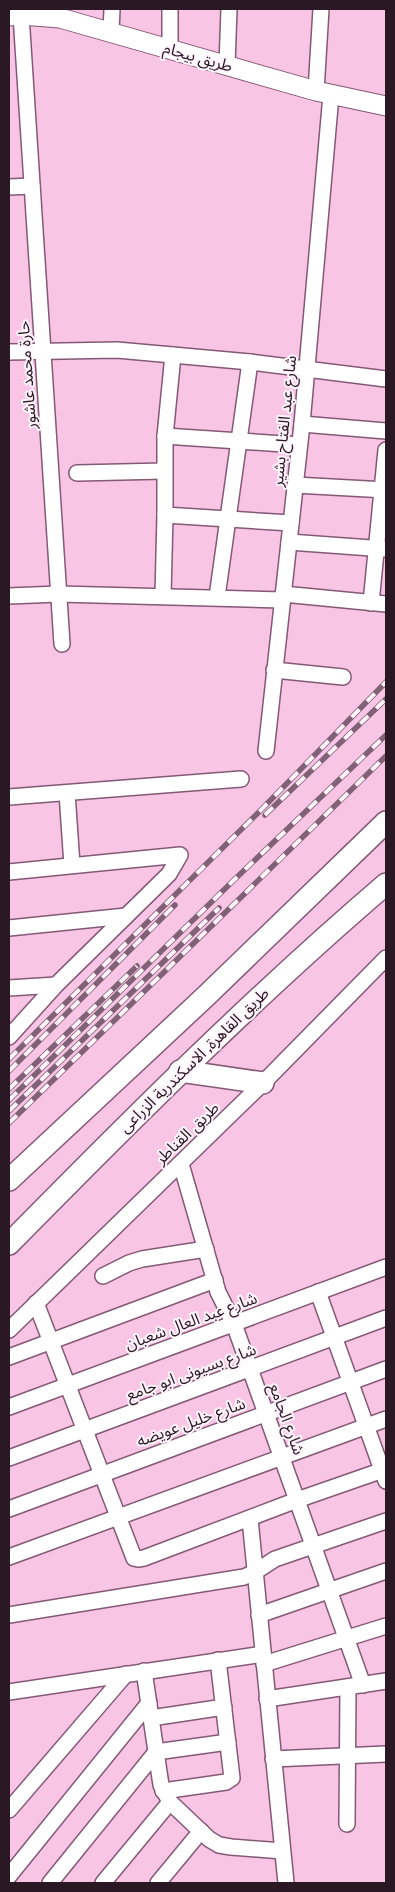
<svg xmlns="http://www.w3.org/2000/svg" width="395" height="1892" viewBox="0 0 395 1892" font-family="'Public Sans','Noto Sans Arabic',sans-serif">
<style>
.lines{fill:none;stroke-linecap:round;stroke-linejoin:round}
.minor-casing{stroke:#845975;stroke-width:18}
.major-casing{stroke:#845975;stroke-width:21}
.highway-casing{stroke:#845975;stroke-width:24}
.minor{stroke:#fff;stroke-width:15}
.major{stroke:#fff;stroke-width:19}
.highway{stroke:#fff;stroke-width:21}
.rail-casing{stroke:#816175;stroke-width:5.5}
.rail{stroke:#fff4fb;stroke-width:4;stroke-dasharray:11;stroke-linecap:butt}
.labels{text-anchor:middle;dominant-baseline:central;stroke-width:4;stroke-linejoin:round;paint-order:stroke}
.street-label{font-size:16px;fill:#2a1824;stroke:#fff4fb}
</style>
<rect width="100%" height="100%" fill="#f8c5e5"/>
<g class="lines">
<g class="minor-casing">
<g id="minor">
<path d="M21,15L62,644"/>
<path d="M111,32L112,9"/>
<path d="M170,49V9"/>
<path d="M227,65L229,9"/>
<path d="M316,91L321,9"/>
<path d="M9,187L32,186"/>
<path d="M9,352L117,350L250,362L386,379"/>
<path d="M302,424L386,431"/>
<path d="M165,436L299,445"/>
<path d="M77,473L164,471"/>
<path d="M295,485L386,490"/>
<path d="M165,515L291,523"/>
<path d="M289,542L385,549"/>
<path d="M283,594L386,604"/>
<path d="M9,596L59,594L282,600"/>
<path d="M163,596L165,515V436L173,355"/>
<path d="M217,597L250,362"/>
<path d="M371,603L386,450"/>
<path d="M274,670L343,677"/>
<path d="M266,751L302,424L331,95"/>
<path d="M67,793L72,865"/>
<path d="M9,797L241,779"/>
<path d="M9,872L180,855L169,874L56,985L9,1037"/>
<path d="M9,928L126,916"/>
<path d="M9,988L56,985"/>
<path d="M181,1164L218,1292L234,1324L363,1685"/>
<path d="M103,1276L129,1263L142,1259L206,1249"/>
<path d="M318,1292L386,1481"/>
<path d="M36,1303L134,1558L138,1559L144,1558L297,1500L386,1469"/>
<path d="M9,1330L263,1083L386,958"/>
<path d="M9,1357L215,1280"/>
<path d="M9,1407L386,1267"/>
<path d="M9,1458L386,1318"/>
<path d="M9,1509L386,1369"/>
<path d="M250,1519L286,1883"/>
<path d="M9,1557L386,1419"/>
<path d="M9,1615L244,1577L255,1572L275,1559L386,1521"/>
<path d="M259,1615L386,1571"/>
<path d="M264,1664L386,1626"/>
<path d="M144,1671L161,1785L170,1802L209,1839L219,1845L231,1847L282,1851"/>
<path d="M9,1692L263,1654"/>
<path d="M267,1699L386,1681"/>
<path d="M151,1718L224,1707"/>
<path d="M273,1759L386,1754"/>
<path d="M163,1791L226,1782L232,1778L218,1660"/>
<path d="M9,1810L126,1674"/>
<path d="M347,1824L348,1687"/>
<path d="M9,1876L149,1703"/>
<path d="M50,1883L156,1752L228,1742"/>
<path d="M103,1883L170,1802"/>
<path d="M158,1883L201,1831"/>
</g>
</g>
<g class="major-casing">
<path id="major" d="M9,16L21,15L60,18L316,91L386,106"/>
</g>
<g class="highway-casing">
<g id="highway">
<path d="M180,1071L263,1083"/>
<path d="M9,1180L205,997L386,822"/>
<path d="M9,1244C131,1120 254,997 386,884"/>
</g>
</g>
<use href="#minor" class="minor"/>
<use href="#major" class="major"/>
<use href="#highway" class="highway"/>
<g class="rail-casing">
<g id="rail">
<path d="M265,815L386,699"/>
<path d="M9,1059L258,813L386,682"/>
<path d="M9,1071L175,905"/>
<path d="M9,1089L137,966"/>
<path d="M9,1100L235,879L386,735"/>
<path d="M9,1111L219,908"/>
<path d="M9,1123L386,756"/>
</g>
</g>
<use href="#rail" class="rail"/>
</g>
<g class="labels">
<g class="street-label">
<text transform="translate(198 57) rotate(16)">طريق بيجام</text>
<text transform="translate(27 375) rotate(-94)">حارة محمد عاشور</text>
<text transform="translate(284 421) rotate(-84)">شارع عبد الفتاح بشير</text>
<text transform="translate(194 1060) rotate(-44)">طريق القاهرة, الاسكندرية الزراعى</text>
<text transform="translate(187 1133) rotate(-44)">طريق القناطر</text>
<text transform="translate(191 1321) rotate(-20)">شارع عبد العال شعبان</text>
<text transform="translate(191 1372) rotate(-20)">شارع بسيونى ابو جامع</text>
<text transform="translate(287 1419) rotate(70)">شارع الجامع</text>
<text transform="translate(191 1422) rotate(-20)">شارع خليل عويضه</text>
</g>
</g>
<rect width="395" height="1892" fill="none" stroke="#2a1824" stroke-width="20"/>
</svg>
